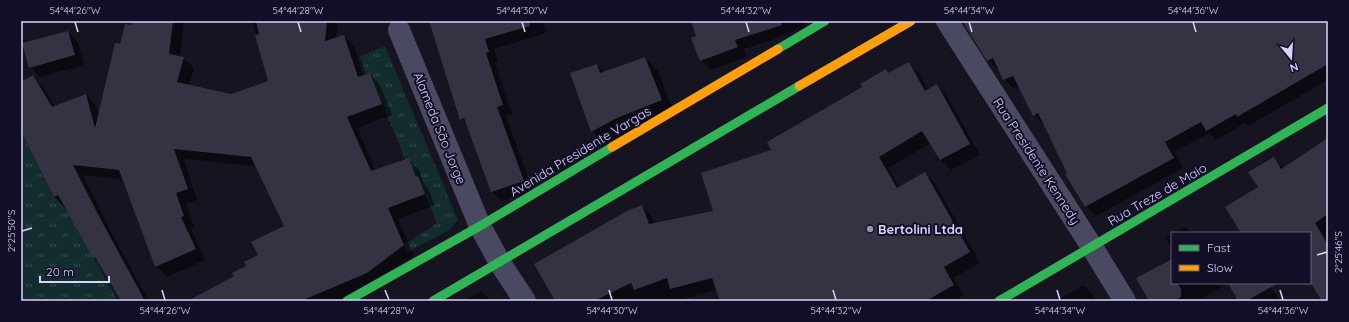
<svg xmlns="http://www.w3.org/2000/svg" width="1349" height="322" viewBox="0 0 1349 322" font-family="Quicksand,sans-serif">
<style>
.grass{fill:url(#grass-tufts)}
.shadow{fill:#0007}
.building{fill:#343243}
.lines{fill:none;stroke-linecap:round;stroke-linejoin:round}
.street{stroke:#4a4962;stroke-width:22}
.fast{stroke:#30b455;stroke-width:9}
.slow{stroke:#ff9f0a;stroke-width:9}
.ticks{fill:none;stroke:#d9d4ff;stroke-width:1.5}
.poi-dot{fill:#9591b1;stroke:#130f26;stroke-width:1.5}
.labels{text-anchor:middle;dominant-baseline:central;stroke-width:4;stroke-linejoin:round;paint-order:stroke}
.street-label{font-size:13px;fill:#d9d4ff;stroke:#130f26}
.poi-label{font-size:13px;font-weight:bold;fill:#d9d4ff;stroke:#130f26;text-anchor:start}
.neatline{fill:none;stroke:#d9d4ff;stroke-width:1.5}
.ticks-label{font-size:10px;text-anchor:middle;fill:#d9d4ff}
</style>
<defs>
<pattern id="grass-tufts" width="24" height="20" patternUnits="userSpaceOnUse"><rect width="24" height="20" fill="#132c2d"/><path d="M3 7l-1-3M5 7V3M7 7l1-3M15 17l-1-3M17 17v-4M19 17l1-3" fill="none" stroke="#354a4c"/></pattern>
</defs>
<rect width="100%" height="100%" fill="#161421"/>
<g class="grass">
<path d="M385,46L458,220L449,230L408,252L404,245L437,223L418,177H416L405,159L370,73L366,74L360,56Z"/>
<path d="M21,131L54,197L68,212L118,301H21Z"/>
</g>
<g class="shadow">
<path d="M133,21H184L180,57L183,58L194,68L189,86L231,95L269,82L252,21H338L336,39L344,36L354,47L364,76L370,74L380,85L392,115L357,128L376,171L409,159L419,170L424,184L428,188L435,205L398,219L414,256L336,301H325L323,299L320,301H199L248,266L286,227L257,166L184,159L197,200L186,204L194,227L191,228L205,260L167,277L156,266L124,180L83,175L110,230L149,301H122L100,263L94,257L65,207L55,197L21,129V83L33,77L43,87L55,107L86,95L96,106L99,116L121,45L133,26Z"/>
<path d="M430,21H542L546,33L494,49L498,61L495,63L512,114L506,116L533,191L502,201L492,192L467,125L461,119Z"/>
<path d="M692,21H807L802,28L773,39V40L744,49L747,57L710,70L701,60L698,37Z"/>
<path d="M963,21H1328V80L1248,126L1245,123L1216,140L1209,133L1174,152L1183,168L1096,216L1086,206L1044,125L1034,115L1020,87L1014,89L1004,79L999,69L998,70L988,60Z"/>
<path d="M68,32L78,42L84,65L40,77L30,67Z"/>
<path d="M645,58L658,71L674,113L604,144L592,131L597,65L604,72Z"/>
<path d="M908,63L919,73L928,90L937,85L947,96L980,155L951,170L941,160L931,143L888,168L900,188L924,173L935,183L980,263L953,278L964,295L954,301H721L716,290L674,301H557L642,206L652,217L655,224L714,211L773,150L886,70L889,74Z"/>
<path d="M1328,138V301H1320L1322,300L1310,280V233H1243L1259,187L1274,159L1284,168Z"/>
<path d="M1185,227L1192,233H1173Z"/>
<path d="M1172,233V249L1165,237Z"/>
<path d="M1172,260V283H1224L1225,285L1197,301H1150Z"/>
<path d="M1267,284L1277,295L1281,301H1240Z"/>
<path d="M1084,285L1093,295L1097,301H1055Z"/>
<path d="M481,291L491,301H464Z"/>
</g>
<g class="building">
<path d="M133,21H173L169,54L184,57L177,82L231,94L268,81L255,35L259,34L256,21H327L325,41L344,35L358,77L370,73L382,104L347,117L371,171L409,158L416,177L418,176L425,194L388,208L404,245L367,273L301,301H188L234,276L232,273L246,266L244,262L258,255L251,242L284,226L251,157L174,149L188,189L176,193L184,216L181,217L196,249L155,267L119,170L73,165L100,218L145,301H121L95,257L93,258L58,195L54,197L21,131V82L33,75L52,107L86,94L95,128L115,43L120,44L125,24L132,25Z"/>
<path d="M429,21H529L530,26L485,39L489,52L486,53L503,105L497,107L524,181L491,192L464,118L460,120Z"/>
<path d="M691,21H781L782,25L735,40L738,47L700,61L691,38L696,36Z"/>
<path d="M962,21H1328V64L1237,117L1236,114L1206,131L1201,122L1165,142L1174,158L1085,207L1065,174L1067,173L1038,113L1033,116L1013,76L1003,80L993,58L987,61Z"/>
<path d="M68,31L75,55L29,68L22,43Z"/>
<path d="M645,57L662,100L617,118L591,132L570,73L597,64L600,73Z"/>
<path d="M909,62L925,91L937,84L970,144L940,160L922,131L879,157L897,188L925,172L970,252L944,267L954,285L926,301H720L712,278L670,289L667,278L634,290L631,283L594,301H555L534,264L627,211L642,205L649,224L713,211L701,173L771,150L767,142L862,87L860,84L886,69L888,73Z"/>
<path d="M1328,138V214L1315,223L1328,245V301H1322L1310,282V233H1241L1225,207L1258,187L1248,172L1274,157L1281,169Z"/>
<path d="M1172,259V283H1177L1181,289V297L1174,301H1149L1136,278Z"/>
<path d="M1228,283H1279L1246,301H1238Z"/>
</g>
<g class="lines">
<g class="street">
<path d="M947,21L1092,247L1125,301"/>
<path d="M399,30L480,226L500,263L525,301"/>
</g>
<g class="fast">
<path d="M778,49L825,21"/>
<path d="M347,301L480,226L612,147"/>
<path d="M433,301L799,86"/>
<path d="M999,301L1328,108"/>
</g>
<g class="slow">
<path d="M799,86L911,21"/>
<path d="M612,147L778,49"/>
</g>
</g>
<path class="ticks" d="M75,22L78,32M298,22L301,32M522,22L525,32M746,22L749,32M969,22L972,32M1193,22L1196,32M22,231L32,228M1317,255L1327,252M162,290L165,300M385,290L389,300M609,290L612,300M833,290L836,300M1057,290L1060,300M1280,290L1283,300"/>
<circle class="poi-dot" cx="870" cy="229" r="4"/>
<g class="labels">
<g class="street-label">
<text transform="translate(440 128) rotate(68)">Alameda São Jorge</text>
<text transform="translate(580 151) rotate(-31)">Avenida Presidente Vargas</text>
<text transform="translate(1037 161) rotate(57)">Rua Presidente Kennedy</text>
<text transform="translate(1157 194) rotate(-30)">Rua Treze de Maio</text>
</g>
<g class="poi-label">
<text x="878" y="229">Bertolini Ltda</text>
</g>
</g>
<rect width="1349" height="322" fill="none" stroke="#130f26" stroke-width="44"/>
<rect x="1171" y="232" width="140" height="52" fill="#130f26" stroke="#625e7d"/>
<rect x="1179" y="245" width="20" height="6" fill="#30b455" stroke="#625e7d"/>
<text x="1207" y="252" font-size="12" fill="#d9d4ff">Fast</text>
<rect x="1179" y="265" width="20" height="6" fill="#ff9f0a" stroke="#625e7d"/>
<text x="1207" y="272" font-size="12" fill="#d9d4ff">Slow</text>
<g transform="translate(1291 58) rotate(162)" stroke="#130f26" stroke-width="3" paint-order="stroke">
<path d="M0-3L7 15L0 10L-7 15Z" fill="#d9d4ff"/>
<text y="-6" font-size="11" font-weight="bold" text-anchor="middle" fill="#d9d4ff">N</text>
</g>
<path d="M40 276v6h69v-6" fill="none" stroke="#d9d4ff" stroke-width="2"/>
<text x="46" y="276" font-size="12" fill="#d9d4ff" stroke="#130f26" stroke-width="3" paint-order="stroke">20 m</text>
<rect x="22" y="22" width="1305" height="278" class="neatline"/>
<g class="ticks-label">
<text x="75" y="14">54°44'26"W</text>
<text x="298" y="14">54°44'28"W</text>
<text x="522" y="14">54°44'30"W</text>
<text x="746" y="14">54°44'32"W</text>
<text x="969" y="14">54°44'34"W</text>
<text x="1193" y="14">54°44'36"W</text>
<text transform="translate(11 231) rotate(-90)" y="4">2°25'50"S</text>
<text transform="translate(1338 252) rotate(-90)" y="4">2°25'46"S</text>
<text x="165" y="314">54°44'26"W</text>
<text x="389" y="314">54°44'28"W</text>
<text x="612" y="314">54°44'30"W</text>
<text x="836" y="314">54°44'32"W</text>
<text x="1060" y="314">54°44'34"W</text>
<text x="1283" y="314">54°44'36"W</text>
</g>
</svg>
